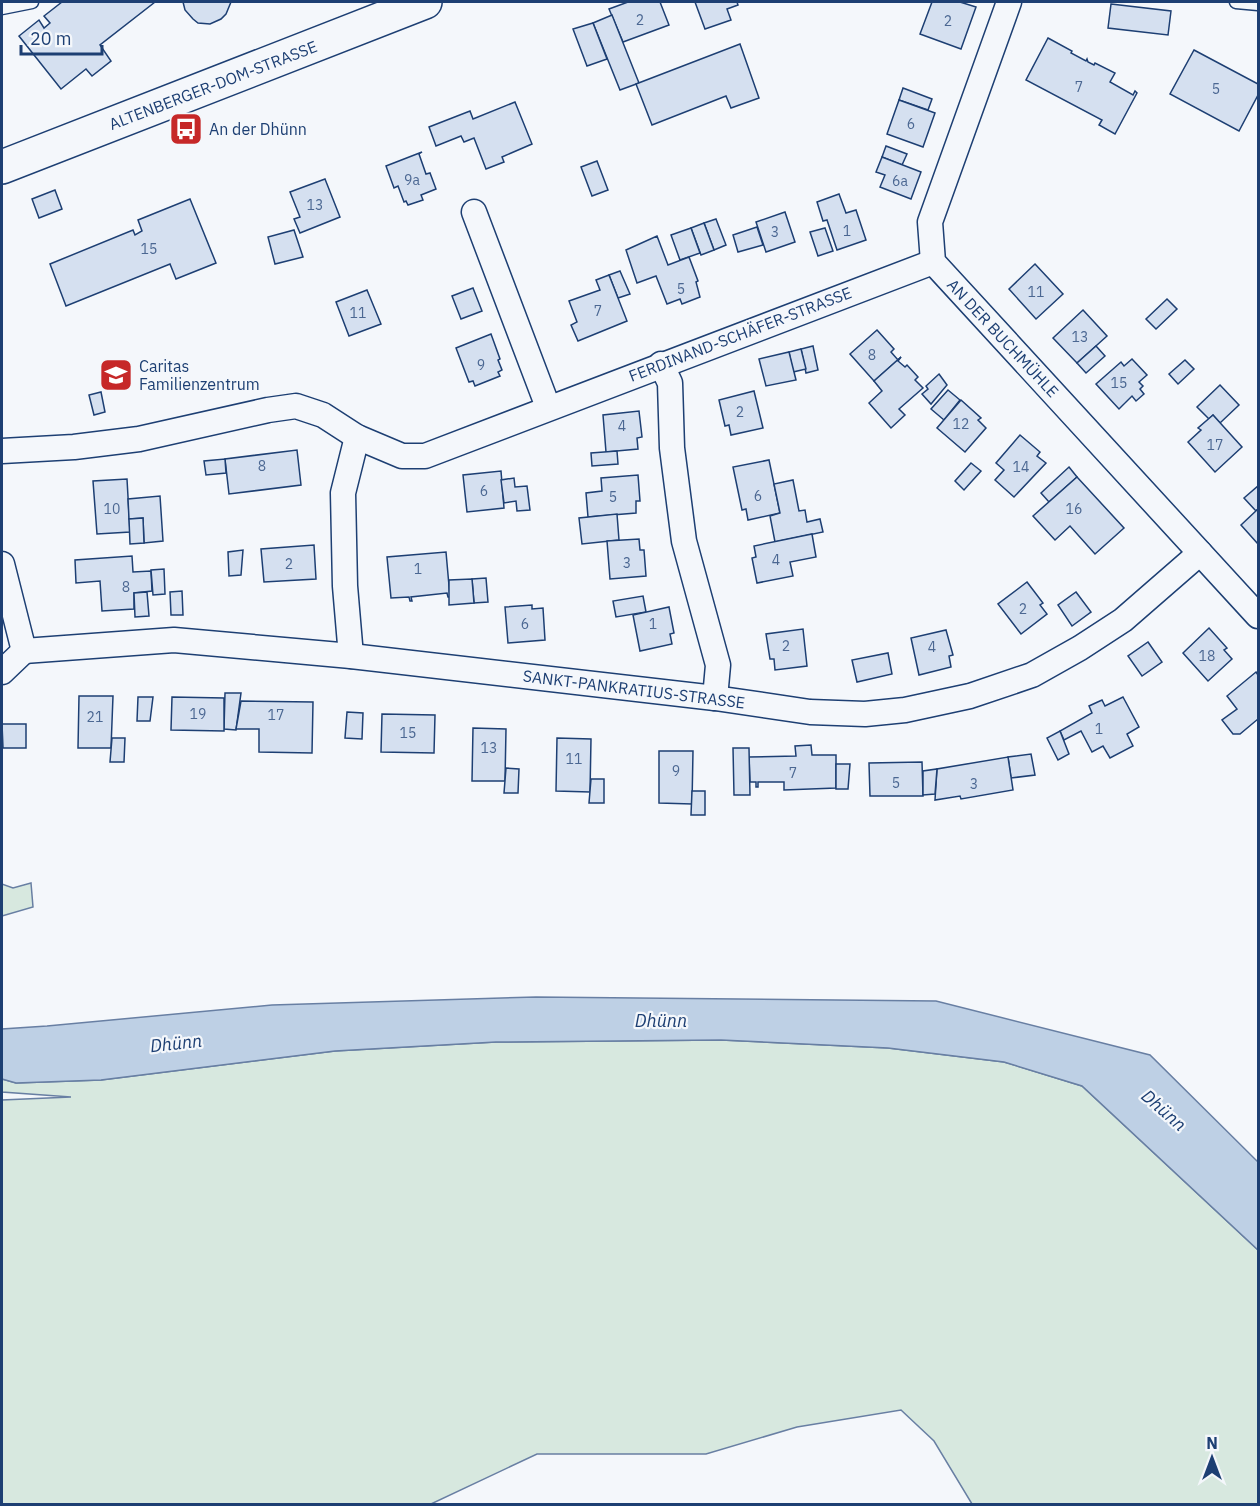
<svg xmlns="http://www.w3.org/2000/svg" width="1260" height="1506" viewBox="0 0 1260 1506" font-family="'IBM Plex Sans',sans-serif">
<style>
.green{fill:#d7e8df;stroke:#687fa3;stroke-width:1.5}
.water{fill:#bed0e5;stroke:#687fa3;stroke-width:1.5}
.building{fill:#d5e0f0;stroke:#1d3f73;stroke-width:1.5}
.lines{fill:none;stroke-linecap:round;stroke-linejoin:round}
.lane-casing{stroke:#1d3f73;stroke-width:15}
.street-casing{stroke:#1d3f73;stroke-width:27}
.secondary-casing{stroke:#1d3f73;stroke-width:36}
.lane{stroke:#f4f7fb;stroke-width:12}
.street{stroke:#f4f7fb;stroke-width:24}
.secondary{stroke:#f4f7fb;stroke-width:33}
.labels{text-anchor:middle;dominant-baseline:central;stroke-width:4.5;stroke-linejoin:round;paint-order:stroke}
.number-label{font-size:14px;fill:#4b6792}
.street-label{font-size:16px;fill:#1d3f73;stroke:#f4f7fb}
.poi-label{font-size:16px;fill:#1d3f73;stroke:#f4f7fb;text-anchor:start}
.water-label{font-size:18px;font-style:italic;fill:#1d3f73;stroke:#f4f7fb}
</style>
<rect width="100%" height="100%" fill="#f4f7fb"/>
<g class="green">
<path d="M31,883L33,907L2,916V884L13,888Z"/>
<path d="M721,1040L888,1048L1004,1062L1082,1086L1258,1250V1504H972L934,1441L901,1410L797,1427L706,1454H537L431,1504H2V1100L71,1097L2,1092V1079L16,1083L101,1080L335,1051L496,1042Z"/>
</g>
<path class="water" d="M536,997L936,1001L1150,1055L1258,1162V1250L1082,1086L1004,1062L888,1048L721,1040L496,1042L335,1051L101,1080L16,1083L2,1079V1029L47,1026L272,1005Z"/>
<g class="building">
<path d="M62,2H155L100,45L111,61L92,76L86,69L61,89L19,36L39,20L44,28L50,23L44,16Z"/>
<path d="M183,2H231L226,14L221,19L210,24L198,23L193,19L185,10Z"/>
<path d="M628,2H660L669,25L623,42L609,9Z"/>
<path d="M695,2H737L738,5L727,9L731,20L705,29Z"/>
<path d="M932,2H960L976,7L961,49L920,34Z"/>
<path d="M1111,4L1171,11L1168,35L1108,28Z"/>
<path d="M612,15L639,83L620,90L593,23Z"/>
<path d="M593,23L607,59L587,66L573,29Z"/>
<path d="M1048,38L1072,51L1071,53L1086,61L1087,59L1088,62L1094,65L1095,63L1115,73L1110,82L1133,95L1135,91L1137,93L1115,134L1099,125L1102,120L1026,80Z"/>
<path d="M740,44L759,98L731,108L726,96L652,125L636,84Z"/>
<path d="M1194,50L1258,84V95L1239,131L1170,94Z"/>
<path d="M903,88L932,99L928,110L899,100Z"/>
<path d="M899,100L935,113L923,147L887,134Z"/>
<path d="M515,102L532,144L502,157L504,162L486,169L474,138L464,142L461,136L436,146L429,127L470,111L473,119Z"/>
<path d="M886,146L907,154L902,165L882,157Z"/>
<path d="M422,152L419,154L426,174L430,173L436,189L421,195L423,200L408,205L406,201L404,202L398,186L394,188L386,166Z"/>
<path d="M882,157L921,172L911,199L880,187L885,175L876,172Z"/>
<path d="M597,161L608,190L592,196L581,167Z"/>
<path d="M325,179L340,217L300,233L294,219L300,217L290,192Z"/>
<path d="M55,190L62,209L39,218L32,199Z"/>
<path d="M839,194L846,213L856,210L866,240L837,250L827,220L823,221L817,202Z"/>
<path d="M190,199L216,263L176,279L170,264L66,306L50,264L133,230L135,235L142,231L138,220Z"/>
<path d="M785,212L795,242L766,252L756,222Z"/>
<path d="M716,219L726,245L714,250L704,223Z"/>
<path d="M704,223L714,250L701,255L691,228Z"/>
<path d="M757,227L763,245L738,252L733,235Z"/>
<path d="M691,228L700,253L680,260L671,235Z"/>
<path d="M825,228L833,251L818,256L810,232Z"/>
<path d="M294,230L303,257L275,264L268,237Z"/>
<path d="M657,236L668,265L689,257L698,281L696,282L700,297L682,304L680,299L667,304L656,276L637,283L626,250Z"/>
<path d="M1035,264L1063,294L1036,319L1009,289Z"/>
<path d="M620,271L630,294L618,298L609,275Z"/>
<path d="M609,275L627,321L578,341L571,325L577,322L569,301L600,290L596,280Z"/>
<path d="M473,288L482,311L461,319L452,296Z"/>
<path d="M367,290L381,324L349,336L336,302Z"/>
<path d="M1167,299L1177,309L1156,329L1146,319Z"/>
<path d="M1083,310L1107,336L1077,363L1053,338Z"/>
<path d="M877,330L894,349L891,352L898,360L901,357L874,381L850,354Z"/>
<path d="M491,334L500,359L498,360L502,370L498,372L500,376L475,386L473,381L469,382L456,348Z"/>
<path d="M813,346L818,370L806,373L801,349Z"/>
<path d="M1096,346L1105,356L1086,373L1077,363Z"/>
<path d="M801,349L806,369L793,372L789,352Z"/>
<path d="M789,352L796,380L766,386L759,359Z"/>
<path d="M901,357L898,361L905,367L907,365L918,377L915,380L923,388L899,409L905,415L891,428L869,403L882,391L874,381Z"/>
<path d="M1132,359L1147,375L1139,382L1143,386L1140,389L1144,394L1136,401L1132,396L1119,409L1096,384L1121,362L1124,366Z"/>
<path d="M1185,360L1194,369L1178,384L1169,374Z"/>
<path d="M939,374L947,385L931,404L922,394L928,389L926,386Z"/>
<path d="M1220,385L1239,405L1220,423L1213,415L1209,419L1197,407Z"/>
<path d="M948,390L960,400L944,420L931,409Z"/>
<path d="M754,391L763,428L731,435L729,425L725,426L719,400Z"/>
<path d="M101,392L105,412L94,415L89,395Z"/>
<path d="M961,400L981,418L978,420L986,428L965,452L937,428Z"/>
<path d="M639,411L642,437L637,438L638,449L606,452L603,415Z"/>
<path d="M1213,415L1242,447L1215,472L1188,442L1201,430L1198,428Z"/>
<path d="M1020,435L1040,452L1037,456L1046,463L1014,497L995,480L1004,470L996,463Z"/>
<path d="M297,450L301,485L229,494L225,459Z"/>
<path d="M617,451L618,464L592,466L591,453Z"/>
<path d="M225,459L226,473L206,475L204,461Z"/>
<path d="M769,460L780,513L748,520L746,509L742,510L733,467Z"/>
<path d="M971,463L981,471L964,490L955,481Z"/>
<path d="M1069,467L1077,477L1049,502L1041,493Z"/>
<path d="M501,471L504,508L467,512L463,475Z"/>
<path d="M638,475L640,501H636V513L588,517L586,493L602,491L601,478Z"/>
<path d="M1077,477L1124,528L1095,554L1070,526L1055,540L1033,516Z"/>
<path d="M514,478L515,487L527,486L530,510L517,511L516,501L504,503L501,480Z"/>
<path d="M127,479L130,532L97,534L93,481Z"/>
<path d="M793,480L799,511L805,510L807,522L820,519L823,532L775,542L770,516L780,513L774,484Z"/>
<path d="M1258,486V509L1256,511L1244,498Z"/>
<path d="M160,496L163,541L144,543L143,518L129,519L128,499Z"/>
<path d="M1258,509V544L1241,525Z"/>
<path d="M617,514L619,540L582,544L579,518Z"/>
<path d="M143,518L144,543L130,544L129,519Z"/>
<path d="M812,534L816,557L790,562L793,576L757,583L752,558L756,557L754,546Z"/>
<path d="M639,539L640,550H644L646,576L610,579L607,541Z"/>
<path d="M314,545L316,579L264,582L261,549Z"/>
<path d="M243,550L241,575L229,576L228,552Z"/>
<path d="M446,552L450,597H448L447,593L411,597L412,601H410L409,597L391,598L387,557Z"/>
<path d="M132,556L133,572L151,571L152,591L134,593V609L102,611L100,581L76,583L75,560Z"/>
<path d="M164,569L165,594L153,595L151,570Z"/>
<path d="M486,578L488,602L474,603L472,579Z"/>
<path d="M472,579L474,603L449,605V580Z"/>
<path d="M1027,582L1043,603L1040,605L1047,614L1021,634L998,604Z"/>
<path d="M182,591L183,615H171L170,592Z"/>
<path d="M147,592L149,616L135,617L134,593Z"/>
<path d="M1076,592L1091,612L1072,626L1058,605Z"/>
<path d="M643,596L646,612L616,617L613,601Z"/>
<path d="M532,605V609L543,608L545,640L508,643L505,607Z"/>
<path d="M669,607L674,633L670,634L672,644L640,651L633,615Z"/>
<path d="M1209,628L1227,648L1224,650L1232,659L1208,681L1183,653Z"/>
<path d="M803,629L807,666L775,670L774,659H770L766,634Z"/>
<path d="M946,630L953,655L949,656L951,667L919,675L911,638Z"/>
<path d="M1148,642L1162,662L1142,676L1128,656Z"/>
<path d="M888,653L892,674L857,682L852,660Z"/>
<path d="M1256,672L1258,675V719L1240,734H1233L1222,720L1237,709L1227,696Z"/>
<path d="M225,693H241L236,730L224,729Z"/>
<path d="M79,696H113L111,748H78Z"/>
<path d="M138,697H153L150,721H137Z"/>
<path d="M172,697L224,698V731L171,730Z"/>
<path d="M1123,697L1139,727L1127,734L1133,746L1110,758L1103,746L1092,752L1081,731L1064,740L1060,731L1092,713L1089,706L1102,700L1105,706Z"/>
<path d="M241,701L313,702L312,753L259,752V729H236Z"/>
<path d="M347,712L363,713L362,739L345,738Z"/>
<path d="M382,714L435,715L434,753L381,752Z"/>
<path d="M2,724H26V748H3Z"/>
<path d="M473,728L506,729L505,781H472Z"/>
<path d="M1060,731L1069,754L1058,760L1047,738Z"/>
<path d="M112,738H125L124,762H110Z"/>
<path d="M557,738L591,739L590,792L556,791Z"/>
<path d="M811,745L812,755H836V788L784,790V782H758V787H756V782H750L749,757L796,756L795,746Z"/>
<path d="M733,748H749L750,795H734Z"/>
<path d="M659,751H693L692,804L659,803Z"/>
<path d="M1031,754L1035,775L1011,778L1008,757Z"/>
<path d="M1008,757L1013,790L961,799L960,796L935,800L937,769Z"/>
<path d="M922,762L923,796H870L869,763Z"/>
<path d="M836,764H850L848,789H836Z"/>
<path d="M506,768L519,769L518,793H504Z"/>
<path d="M937,769L935,794L923,795V771Z"/>
<path d="M591,779H604V803H589Z"/>
<path d="M692,791H705V815H691Z"/>
</g>
<g class="lines">
<g class="lane-casing">
<g id="lane">
<path d="M1236,2L1258,4"/>
<path d="M2,8L32,2"/>
</g>
</g>
<g class="street-casing">
<g id="street">
<path d="M1009,2L930,222L933,262L1258,616"/>
<path d="M474,212L548,407"/>
<path d="M661,364L670,383L672,448L684,541L718,665L715,698"/>
<path d="M2,451L74,447L139,439L268,410L296,406L323,415L357,437L402,456H425L933,262"/>
<path d="M2,564L24,651"/>
<path d="M24,651L174,640L351,656L715,698L810,712L865,714L905,710L970,696L1032,675L1080,648L1123,620L1200,553"/>
<path d="M351,656L345,586L343,493L357,437"/>
<path d="M2,672L24,651"/>
</g>
</g>
<g class="secondary-casing">
<path id="secondary" d="M2,167L425,2"/>
</g>
<use href="#lane" class="lane"/>
<use href="#street" class="street"/>
<use href="#secondary" class="secondary"/>
</g>
<defs>
<g id="bus-square" transform="scale(1.725)"><rect x="-9" y="-9" width="18" height="18" rx="4" fill="#c62828" stroke="#f4f7fb"/><path d="M-5-6H5V4H4V6H2V4H-2V6H-4V4H-5ZM-3.5-4V0h7V-4ZM-3.5 1.2v1.5H-2V1.2ZM2 1.2v1.5H3.5V1.2Z" fill="#fff"/></g>
<g id="school-square" transform="scale(1.725)"><rect x="-9" y="-9" width="18" height="18" rx="4" fill="#c62828" stroke="#f4f7fb"/><path d="M0-5L7-2L0 1L-7-2ZM-4 1L0 2.5L4 1V4Q0 6-4 4Z" fill="#fff"/></g>
</defs>
<g fill-rule="evenodd">
<use href="#bus-square" x="186" y="129"/>
<use href="#school-square" x="116" y="375"/>
</g>
<g class="labels">
<g class="number-label">
<text x="640" y="20">2</text>
<text x="948" y="21">2</text>
<text x="1079" y="87">7</text>
<text x="1216" y="89">5</text>
<text x="911" y="124">6</text>
<text x="412" y="180">9a</text>
<text x="900" y="181">6a</text>
<text x="315" y="205">13</text>
<text x="847" y="231">1</text>
<text x="775" y="232">3</text>
<text x="149" y="249">15</text>
<text x="681" y="289">5</text>
<text x="1036" y="292">11</text>
<text x="598" y="311">7</text>
<text x="358" y="313">11</text>
<text x="1080" y="337">13</text>
<text x="872" y="355">8</text>
<text x="481" y="365">9</text>
<text x="1119" y="383">15</text>
<text x="740" y="412">2</text>
<text x="961" y="424">12</text>
<text x="622" y="426">4</text>
<text x="1215" y="445">17</text>
<text x="262" y="466">8</text>
<text x="1021" y="467">14</text>
<text x="484" y="491">6</text>
<text x="758" y="496">6</text>
<text x="613" y="497">5</text>
<text x="112" y="509">10</text>
<text x="1074" y="509">16</text>
<text x="776" y="560">4</text>
<text x="627" y="563">3</text>
<text x="289" y="564">2</text>
<text x="418" y="569">1</text>
<text x="126" y="587">8</text>
<text x="1023" y="609">2</text>
<text x="525" y="624">6</text>
<text x="653" y="624">1</text>
<text x="786" y="646">2</text>
<text x="932" y="647">4</text>
<text x="1207" y="656">18</text>
<text x="198" y="714">19</text>
<text x="276" y="715">17</text>
<text x="95" y="717">21</text>
<text x="1099" y="729">1</text>
<text x="408" y="733">15</text>
<text x="489" y="748">13</text>
<text x="574" y="759">11</text>
<text x="676" y="771">9</text>
<text x="793" y="773">7</text>
<text x="896" y="783">5</text>
<text x="974" y="784">3</text>
</g>
<g class="street-label">
<text transform="translate(213 85) rotate(-21)">ALTENBERGER-DOM-STRASSE</text>
<text transform="translate(740 334) rotate(-21)">FERDINAND-SCHÄFER-STRASSE</text>
<text transform="translate(1003 338) rotate(47)">AN DER BUCHMÜHLE</text>
<text transform="translate(634 689) rotate(7)">SANKT-PANKRATIUS-STRASSE</text>
</g>
<g class="poi-label">
<text x="209" y="129">An der Dhünn</text>
<text x="139" y="366">Caritas<tspan x="139" dy="18">Familienzentrum</tspan></text>
</g>
<g class="water-label">
<text x="661" y="1020">Dhünn</text>
<text transform="translate(176 1043) rotate(-6)">Dhünn</text>
<text transform="translate(1164 1110) rotate(41)">Dhünn</text>
</g>
</g>
<rect width="1260" height="1506" fill="none" stroke="#1d3f73" stroke-width="6"/>
<g transform="translate(1212 1458)" stroke="#f4f7fb" stroke-width="4.5" paint-order="stroke">
<path d="M0-4.5L10 22L0 15L-10 22Z" fill="#1d3f73"/>
<text y="-9" font-size="16" font-weight="bold" text-anchor="middle" fill="#1d3f73">N</text>
</g>
<path d="M21 45v9h81v-9" fill="none" stroke="#1d3f73" stroke-width="3"/>
<text x="30" y="45" font-size="18" fill="#1d3f73" stroke="#f4f7fb" stroke-width="4.5" paint-order="stroke">20 m</text>
</svg>
